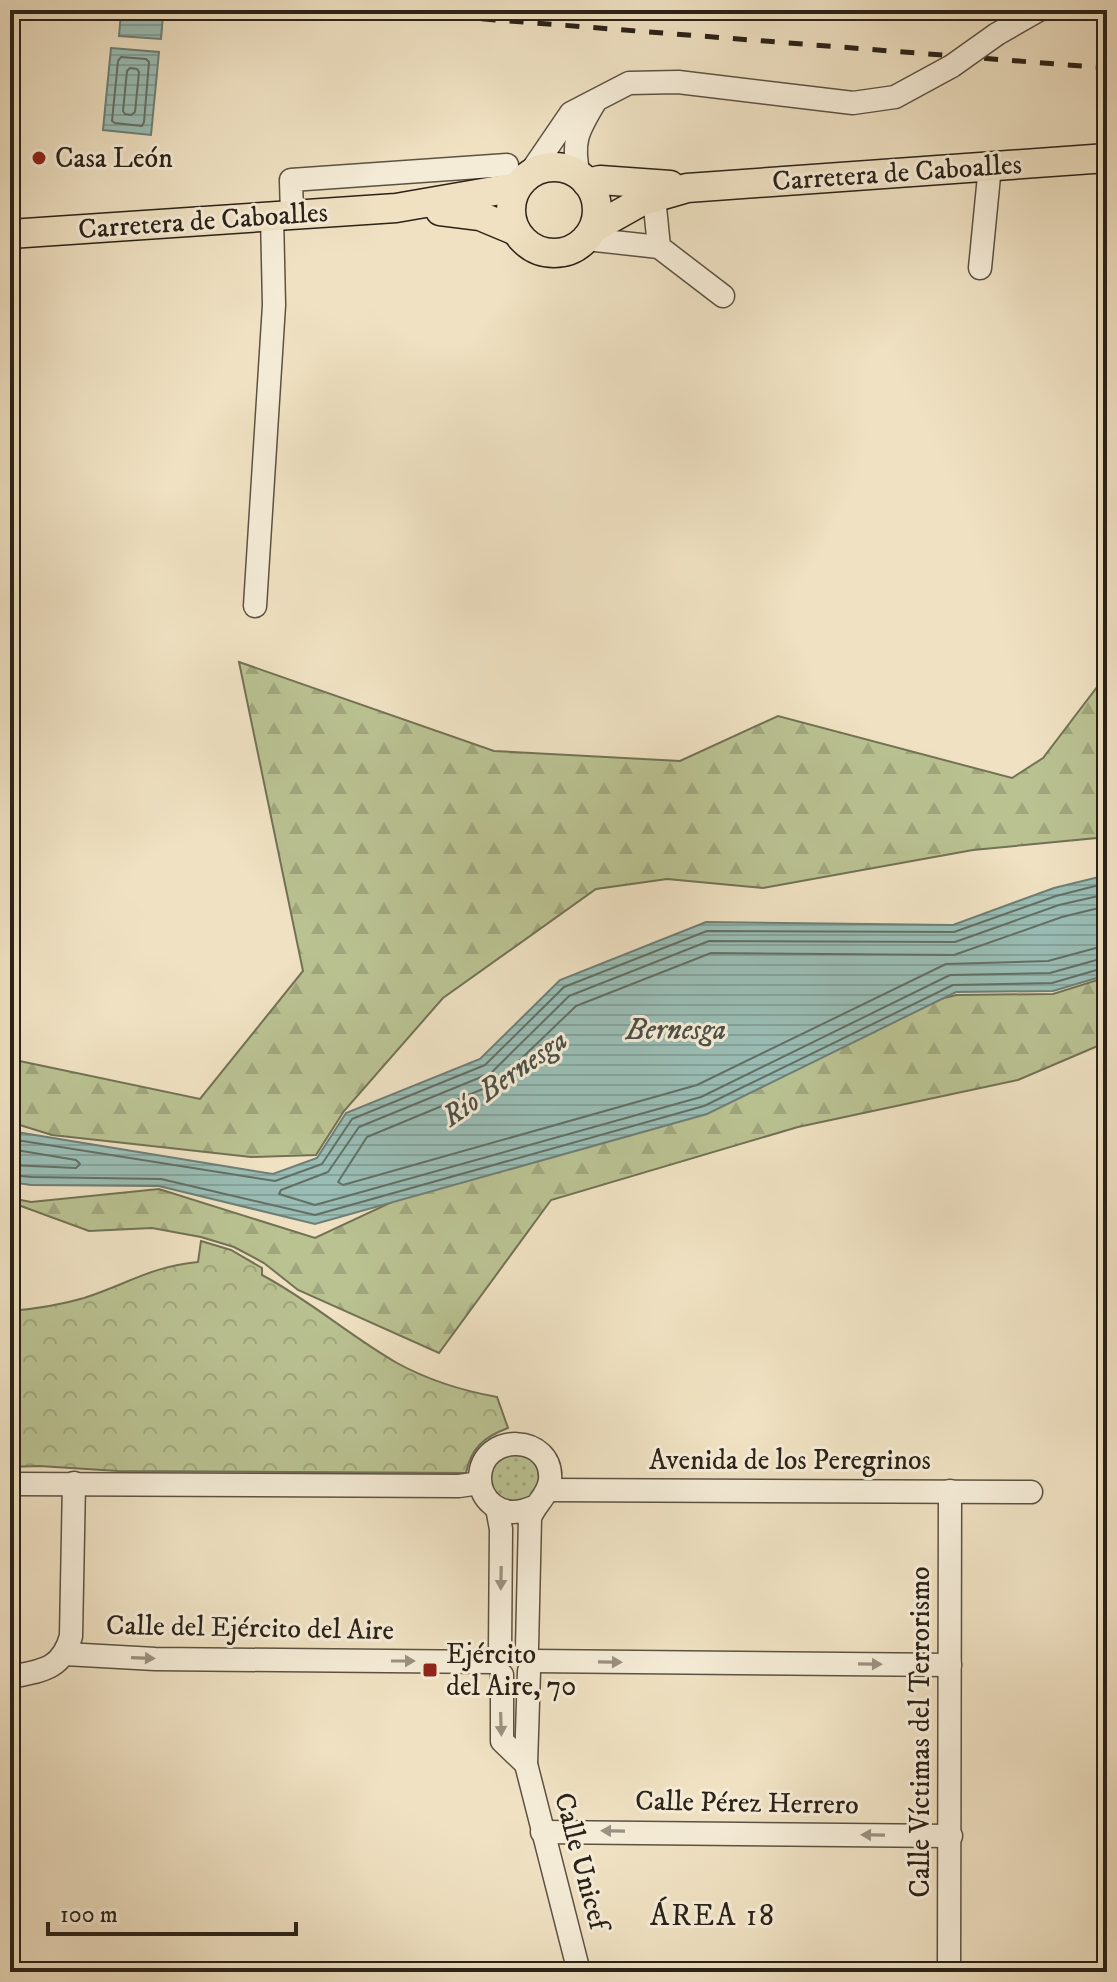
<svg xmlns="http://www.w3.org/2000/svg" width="1117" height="1982" viewBox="0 0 1117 1982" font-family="'IM FELL DW Pica',serif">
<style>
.forest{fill:url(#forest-firs);stroke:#727255;stroke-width:2}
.park{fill:url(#park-crowns);stroke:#727255;stroke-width:2}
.garden{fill:url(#garden-dots);stroke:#727255;stroke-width:2}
.water{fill:url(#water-rules);stroke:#6e7f76;stroke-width:2}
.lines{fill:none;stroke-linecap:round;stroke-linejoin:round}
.shore{stroke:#627066;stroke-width:2}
.minor-casing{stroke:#5c5242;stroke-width:25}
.major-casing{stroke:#2b2218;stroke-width:31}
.minor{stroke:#f5ecd7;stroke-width:22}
.major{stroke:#efe1c2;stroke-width:28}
.rail{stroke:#2b2218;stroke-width:5;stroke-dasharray:14 14;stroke-linecap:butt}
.minor-bridge-casing{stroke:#5c5242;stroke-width:25;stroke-linecap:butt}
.minor-bridge{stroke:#f5ecd7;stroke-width:22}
.oneway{fill:#9a9181}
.poi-dot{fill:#8f2418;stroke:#f5ecd7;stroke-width:3}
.labels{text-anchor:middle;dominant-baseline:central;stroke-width:6;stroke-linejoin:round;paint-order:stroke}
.poi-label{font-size:28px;fill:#2b2218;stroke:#f5ecd7;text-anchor:start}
.street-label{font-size:28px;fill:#2b2218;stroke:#f5ecd7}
.water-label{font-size:30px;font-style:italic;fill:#4c5047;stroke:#f5ecd7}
.neighbourhood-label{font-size:30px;letter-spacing:2px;fill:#2b2218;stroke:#f5ecd7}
</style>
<defs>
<pattern id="forest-firs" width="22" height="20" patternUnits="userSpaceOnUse" patternTransform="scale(2)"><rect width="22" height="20" fill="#bac292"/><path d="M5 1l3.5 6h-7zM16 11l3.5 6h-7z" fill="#a0a67d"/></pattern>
<pattern id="park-crowns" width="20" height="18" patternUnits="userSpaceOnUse" patternTransform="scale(2)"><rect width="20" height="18" fill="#bac292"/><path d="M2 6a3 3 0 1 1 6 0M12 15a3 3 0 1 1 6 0" fill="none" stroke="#a0a67d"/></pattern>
<pattern id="garden-dots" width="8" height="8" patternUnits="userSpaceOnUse" patternTransform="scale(2)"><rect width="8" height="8" fill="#bac292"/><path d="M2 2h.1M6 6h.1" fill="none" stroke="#a0a67d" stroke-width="1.8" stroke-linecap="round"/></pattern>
<pattern id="water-rules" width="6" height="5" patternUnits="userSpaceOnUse" patternTransform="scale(2)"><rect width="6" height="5" fill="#9abdb5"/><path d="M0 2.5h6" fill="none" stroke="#85a29b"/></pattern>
</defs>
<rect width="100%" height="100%" fill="#efe1c2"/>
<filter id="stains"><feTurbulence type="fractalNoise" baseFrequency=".0025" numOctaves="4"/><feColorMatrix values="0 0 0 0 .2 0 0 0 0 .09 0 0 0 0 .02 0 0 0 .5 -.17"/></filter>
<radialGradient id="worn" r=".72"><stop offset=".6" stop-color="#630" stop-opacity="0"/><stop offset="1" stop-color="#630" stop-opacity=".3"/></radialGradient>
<g class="forest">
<path d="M239,662L494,751L680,761L778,716L1012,778L1043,758L1107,674V837L973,850L763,888L667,879L596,889L443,998L344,1111L316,1155L251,1157L52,1135L10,1122V1059L200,1099L303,971Z"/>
<path d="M1107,977V1042L1018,1080L798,1127L551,1200L439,1353L298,1290L264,1263L234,1247L201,1237L152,1228L89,1231L10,1202V1198L31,1202L159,1189L315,1238L696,1060L956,995L1053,994Z"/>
</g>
<path class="park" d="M201,1241L231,1250L262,1268V1275C311,1301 350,1336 397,1363C428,1380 464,1391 497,1397L508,1428C484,1437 471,1448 466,1473L118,1471L39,1466L10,1467V1311C35,1309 60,1305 84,1298C125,1285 152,1266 198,1262Z"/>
<circle class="garden" cx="514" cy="1478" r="25"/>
<g class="water">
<path d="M121,12L163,15L161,39L119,36Z"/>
<path d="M111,48L159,52L151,135L103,130Z"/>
<path d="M1107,875V975L1053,991L956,992L707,1114L315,1224L159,1186L31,1185L10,1182V1131L273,1174L317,1158L346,1113L480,1059L560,980L706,922L953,925L1054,888Z"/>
</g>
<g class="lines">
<g class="shore">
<path d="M121,57L146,59L149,62L144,122L142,126L115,123L112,121L118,61Z"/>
<path d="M130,68L137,69L139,72L135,112L131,115L125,114L123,111L127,71Z"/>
<path d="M1107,894L1059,905L955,942L709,941L569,996L491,1073L359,1127L328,1172L281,1190L279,1194L315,1205L701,1097L950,975L1050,973L1107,957"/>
<path d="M1107,906L1062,917L954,955L711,953L576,1006L495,1084L367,1137L338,1182L343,1185L697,1085L946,964L1048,961L1107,945"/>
<path d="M10,1139L275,1181L322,1164L352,1119L485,1065L564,987L707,931L954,932L1056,896L1107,883"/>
<path d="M10,1149L76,1160L80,1164L76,1168L10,1165"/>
<path d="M10,1175L32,1177L161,1179L315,1215L704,1106L953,985L1052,983L1107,967"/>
</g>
<g class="minor-casing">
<g id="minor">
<path d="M997,34L1039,10"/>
<path d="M579,175C571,142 578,130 595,102"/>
<path d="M528,176L571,113L629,83L678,82L853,103L895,97L952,66"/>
<path d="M654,197L659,247L723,296"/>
<path d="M292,215L291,180L507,165"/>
<path d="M586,239L659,247"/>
<path d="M980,268L990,166"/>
<path d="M255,606L274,305L272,216"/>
<path d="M10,1484L459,1486L480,1483"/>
<path d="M548,1490L1031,1492"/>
<path d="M497,1508L501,1529L500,1649"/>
<path d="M527,1648L530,1518C535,1504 548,1496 550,1480C554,1434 481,1431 480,1478C480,1488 484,1498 493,1505C506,1515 519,1513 534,1507"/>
<path d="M65,1654L155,1659L495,1662"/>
<path d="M532,1661L950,1665"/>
<path d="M529,1671L526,1764L579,1972"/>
<path d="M502,1675V1741L526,1764"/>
<path d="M10,1677C41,1671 62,1670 71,1636L74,1483"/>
<path d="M542,1832L951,1836"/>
<path d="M949,1972L950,1491"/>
</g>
</g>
<g class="major-casing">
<g id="major">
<circle cx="554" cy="210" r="43"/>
<path d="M587,183L600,180L670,185"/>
<path d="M440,211L480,216L516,231"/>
<path d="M594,228L642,201L687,188L1107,158"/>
<path d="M10,234L396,208L517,187"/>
</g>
</g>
<use href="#minor" class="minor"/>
<use href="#major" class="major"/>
<path class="rail" d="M370,10L1107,68"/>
<g class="minor-bridge-casing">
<path id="minor-bridge" d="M952,66L997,34"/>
</g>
<use href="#minor-bridge" class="minor-bridge"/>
</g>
<defs><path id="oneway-solid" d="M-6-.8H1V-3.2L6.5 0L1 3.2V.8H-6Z" transform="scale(2)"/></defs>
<g class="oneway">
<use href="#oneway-solid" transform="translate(501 1578) rotate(91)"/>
<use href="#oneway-solid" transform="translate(143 1658) rotate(2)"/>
<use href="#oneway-solid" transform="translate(403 1661)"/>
<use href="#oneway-solid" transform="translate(610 1662) rotate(1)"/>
<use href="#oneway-solid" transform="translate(870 1664) rotate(1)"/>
<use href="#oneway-solid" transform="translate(501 1724) rotate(88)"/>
<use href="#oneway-solid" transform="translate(613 1831) rotate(-179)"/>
<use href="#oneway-solid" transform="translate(873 1835) rotate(-179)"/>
</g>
<g class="poi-dot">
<circle cx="39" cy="158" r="8"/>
<rect x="422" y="1662" width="16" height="16" rx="4"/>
</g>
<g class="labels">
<g class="poi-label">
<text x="55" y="158">Casa León</text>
<text x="446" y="1654">Ejército<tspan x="446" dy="32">del Aire, 70</tspan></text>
</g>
<g class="street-label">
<text transform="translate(897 173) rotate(-4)">Carretera de Caboalles</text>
<text transform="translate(203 221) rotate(-4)">Carretera de Caboalles</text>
<text x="790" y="1460">Avenida de los Peregrinos</text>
<text transform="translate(250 1628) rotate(1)">Calle del Ejército del Aire</text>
<text transform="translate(920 1732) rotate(-90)">Calle Víctimas del Terrorismo</text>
<text transform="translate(747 1803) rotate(1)">Calle Pérez Herrero</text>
<text transform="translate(581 1861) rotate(75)">Calle Unicef</text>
</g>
<g class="water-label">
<text x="676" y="1030">Bernesga</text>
<text transform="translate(505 1079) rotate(-35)">Río Bernesga</text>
</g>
<g class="neighbourhood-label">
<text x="713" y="1916">ÁREA 18</text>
</g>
</g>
<rect width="1117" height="1982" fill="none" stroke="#efe1c2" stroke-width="40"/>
<rect x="12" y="12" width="1093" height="1958" fill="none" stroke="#2b2218" stroke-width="4"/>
<rect x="20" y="20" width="1077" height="1942" fill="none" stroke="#2b2218" stroke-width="2"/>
<path d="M48 1922v12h248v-12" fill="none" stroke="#2b2218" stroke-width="4"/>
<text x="60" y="1922" font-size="24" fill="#2b2218" stroke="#f5ecd7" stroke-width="6" paint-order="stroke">100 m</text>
<rect width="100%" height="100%" filter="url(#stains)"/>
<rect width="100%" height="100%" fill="url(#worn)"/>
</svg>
